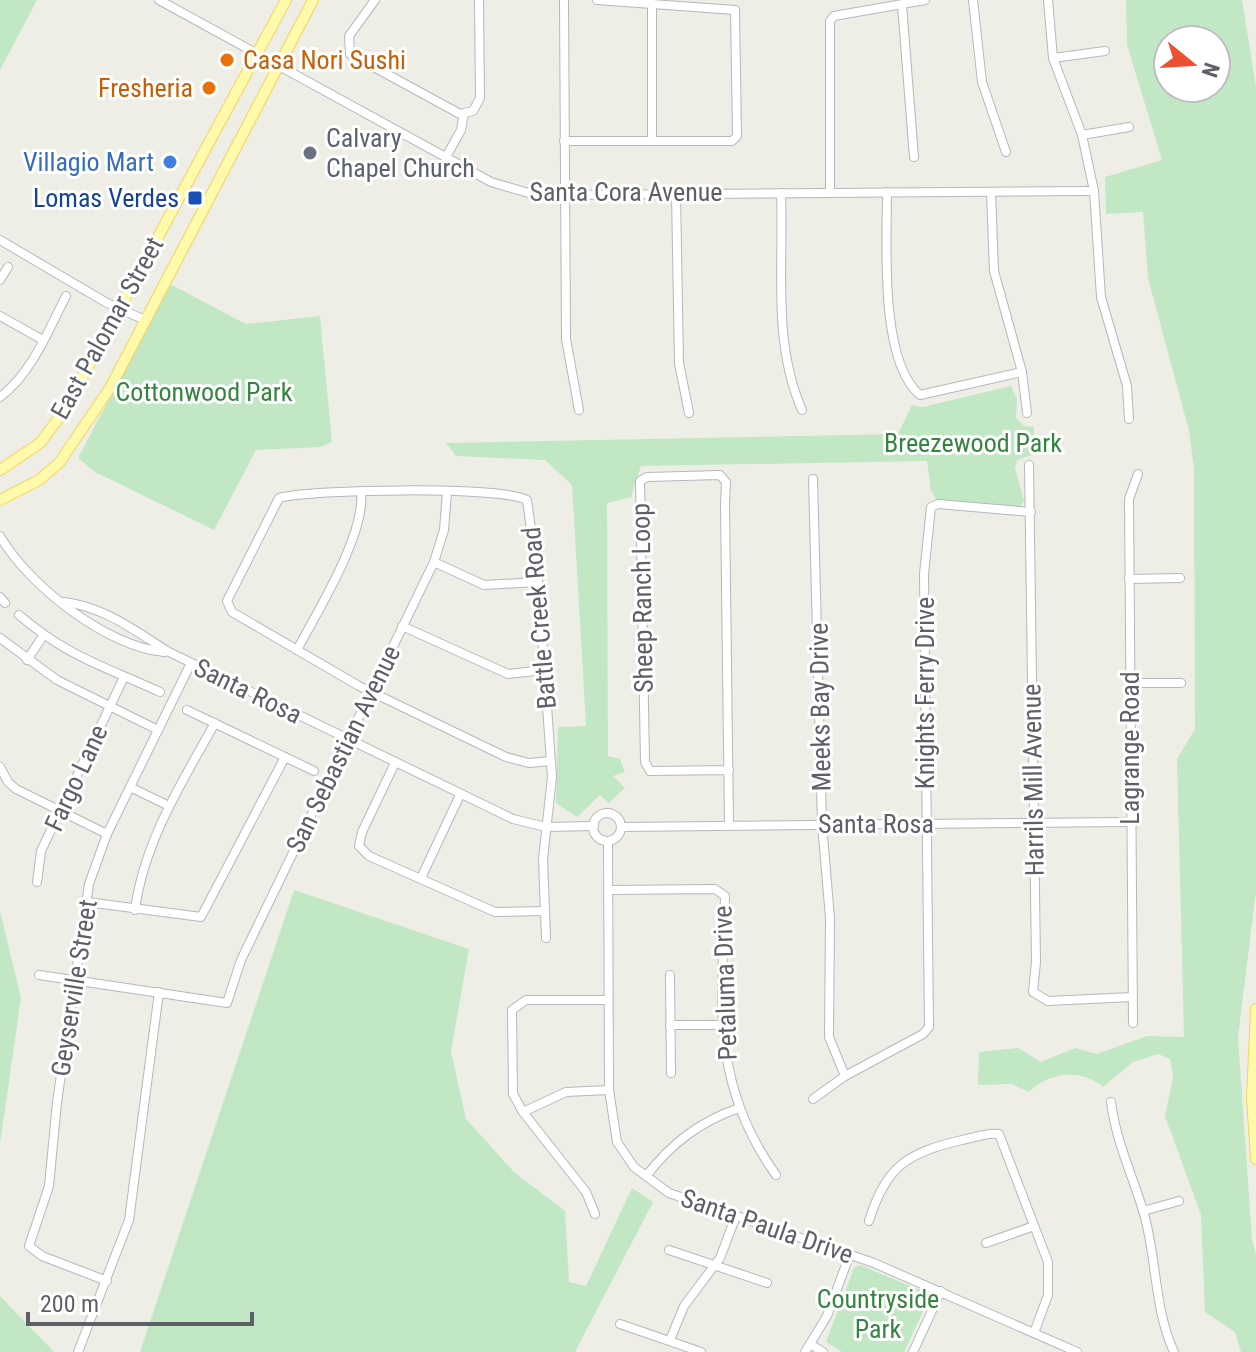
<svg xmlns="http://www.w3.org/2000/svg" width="1256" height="1352" viewBox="0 0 1256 1352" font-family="'Roboto Condensed',sans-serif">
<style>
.green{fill:#c2e7c5;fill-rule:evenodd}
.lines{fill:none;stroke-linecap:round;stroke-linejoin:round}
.minor-casing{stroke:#b6b7bc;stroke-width:10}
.major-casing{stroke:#f2d55c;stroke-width:12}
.minor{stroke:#fff;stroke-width:8}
.major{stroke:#fff9ab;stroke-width:10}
.food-dot{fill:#e8710a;stroke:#fff;stroke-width:3}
.worship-dot{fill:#6b7280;stroke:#fff;stroke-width:3}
.shop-dot{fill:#3f7fe0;stroke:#fff;stroke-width:3}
.transit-dot{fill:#1a4fb4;stroke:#fff;stroke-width:3}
.labels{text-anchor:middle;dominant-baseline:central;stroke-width:6;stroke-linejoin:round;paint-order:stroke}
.food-label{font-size:26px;fill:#c56008;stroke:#fff;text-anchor:start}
.worship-label{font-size:26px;fill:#5b616d;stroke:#fff;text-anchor:start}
.shop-label{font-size:26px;fill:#366cbe;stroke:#fff;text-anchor:end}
.street-label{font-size:26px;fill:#5d6066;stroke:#fff}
.transit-label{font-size:26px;fill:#164399;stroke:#fff;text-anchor:end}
.park-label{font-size:26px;fill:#358540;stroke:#fff}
</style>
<rect width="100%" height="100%" fill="#efeee6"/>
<g class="green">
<path d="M0,0H37L0,70Z"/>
<path d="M1126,0H1242L1256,87V891L1238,1037L1252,1240L1256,1254V1352H1241L1235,1332L1205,1312L1201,1215L1165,1116L1173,1077L1170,1059L1158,1054L1133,1062L1103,1087C1082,1068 1048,1072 1029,1092L1012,1084L978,1085L979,1052L1018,1048L1041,1062L1075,1048L1097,1054L1147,1036L1184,1037L1177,759L1195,729L1194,468L1189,431L1148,278L1143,212L1106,214L1105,177L1162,160L1127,45ZM1216,40V88H1168V40Z"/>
<path d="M170,284L246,324L320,316L332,442L321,447L256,450L214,530L95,472L78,458Z"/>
<path d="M1011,386L1017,399L1016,418L1024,426L1034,427V454L1017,460L1015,468L1024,501L1019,507L936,499L931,491L927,461L641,466L631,497L607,503L608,756L620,759L625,772L613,776L625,788L609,803L600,795L577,817L556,803L558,727L586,726L572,485L545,460L456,456L446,443L898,434L912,405L923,407Z"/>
<path d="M294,890L469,949L451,1051L466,1119L514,1172L565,1211L569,1282L586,1286L632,1188L653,1202L575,1352H140Z"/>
<path d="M0,911L21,998L0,1144Z"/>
<path d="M860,1265L927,1293L929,1299L904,1352H842L826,1342L854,1268Z"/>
<path d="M0,1296L54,1352H0Z"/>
</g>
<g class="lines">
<g class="minor-casing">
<g id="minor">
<path d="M159,0L491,182L532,194L565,195L1094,191"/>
<path d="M375,0L349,36L350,54L460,114L473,111L480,98L479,0"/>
<path d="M564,0L566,339L579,410"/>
<path d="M973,0L982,82L1006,152"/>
<path d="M1048,0L1053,58L1082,135L1094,191L1101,297L1127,386L1129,419"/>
<path d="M902,5L914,157"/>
<path d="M1053,58L1105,51"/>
<path d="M1082,135L1129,127"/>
<path d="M564,141H732L737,136L735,10L597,0"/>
<path d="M652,141V5"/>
<path d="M446,157L461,130L464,113"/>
<path d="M830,192V21L834,16L925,0"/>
<path d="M887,192C887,242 879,361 920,395L1022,372"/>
<path d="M991,192L994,271L1022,372L1027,413"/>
<path d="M676,193L679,363L689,413"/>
<path d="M781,193C784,266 772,342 802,410"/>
<path d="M0,240L107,303L145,320"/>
<path d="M0,280L8,267"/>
<path d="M0,316L43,340"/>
<path d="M0,397C32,373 48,331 66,296"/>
<path d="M1029,465L1036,962L1033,992L1048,1001L1132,997"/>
<path d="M813,479L822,824L830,918L829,1037L845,1076"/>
<path d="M0,536C29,586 106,646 164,652"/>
<path d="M434,562L484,585L538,582"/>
<path d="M1129,579L1180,578"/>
<path d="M0,597L5,603"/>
<path d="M64,602C105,607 135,631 169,652L513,819L546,827L594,826"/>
<path d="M19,615C68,657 104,666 160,692"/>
<path d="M402,626L508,674L544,670"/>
<path d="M0,638L57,680L158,730"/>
<path d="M297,650C317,612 366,534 361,492"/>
<path d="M27,660L43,636"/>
<path d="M1129,683H1181"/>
<path d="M187,710L314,771"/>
<path d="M395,763L362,832L359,846L369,856L495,912L544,911"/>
<path d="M0,767L8,782L16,789L107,834"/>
<path d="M130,787L169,806"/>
<circle cx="607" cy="827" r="14"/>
<path d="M729,825L725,504L726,482L720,475L647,477L640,481L645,762L650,771L729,770"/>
<path d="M621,827L1130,822"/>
<path d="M608,841L609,1090L617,1142L634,1167L669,1193L874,1263L1077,1352"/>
<path d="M421,878L460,795"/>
<path d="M37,882L41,851L124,677"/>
<path d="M609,890L715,889L725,896C722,1002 710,1083 776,1175"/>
<path d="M87,902L201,917L285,757"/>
<path d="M135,910C144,842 182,782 215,723"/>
<path d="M546,938L543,859L552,777L538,579L527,500C502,486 310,489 279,498L227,601L232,612L359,686L506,757L529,763L551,761"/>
<path d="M39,975L227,1003L241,960L434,562L444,530L447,492"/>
<path d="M670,975L671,1073"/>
<path d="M1133,1023L1129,499L1138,474"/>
<path d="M670,1025H723"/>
<path d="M813,1099L845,1076L923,1034L929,1027L924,574L931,507L938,504L1031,512"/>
<path d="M1111,1102C1116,1142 1133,1176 1144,1214C1157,1259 1154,1309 1174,1352"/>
<path d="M523,1112L566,1092L609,1090"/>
<path d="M646,1176C672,1143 699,1122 739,1108"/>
<path d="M1143,1211L1179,1201"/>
<path d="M595,1214L586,1192L523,1112L513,1094L512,1010L526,1000H607"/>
<path d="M869,1221C886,1166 907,1153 962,1140C974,1138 987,1132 999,1134L1048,1262V1295L1034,1333"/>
<path d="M986,1243L1034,1226"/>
<path d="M669,1250L767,1283"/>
<path d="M107,1281L42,1256L29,1246L49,1186L57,1102L89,884L107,834L191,663"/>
<path d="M620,1324L701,1352"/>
<path d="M670,1340L684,1306L720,1258L736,1216"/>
<path d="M810,1344L823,1352"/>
<path d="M78,1352L129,1220L159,992"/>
<path d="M805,1352L827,1316L850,1254"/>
<path d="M913,1352L941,1291"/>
</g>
</g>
<g class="major-casing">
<g id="major">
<path d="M0,470L40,443L64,411L286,0"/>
<path d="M0,500L39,480L59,463L110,388L313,0"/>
<path d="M1256,1009L1252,1098L1256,1159"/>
</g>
</g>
<use href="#minor" class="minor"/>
<use href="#major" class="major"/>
</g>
<g class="food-dot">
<circle cx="227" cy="60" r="8"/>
<circle cx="209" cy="88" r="8"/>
</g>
<circle class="worship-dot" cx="310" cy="153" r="8"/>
<circle class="shop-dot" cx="170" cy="162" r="8"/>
<rect class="transit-dot" x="187" y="190" width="16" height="16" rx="4"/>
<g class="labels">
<g class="food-label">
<text x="243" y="60">Casa Nori Sushi</text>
<text x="193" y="88" text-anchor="end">Fresheria</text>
</g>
<g class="worship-label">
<text x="326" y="138">Calvary<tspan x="326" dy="30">Chapel Church</tspan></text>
</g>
<g class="shop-label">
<text x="154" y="162">Villagio Mart</text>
</g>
<g class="street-label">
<text x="626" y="192">Santa Cora Avenue</text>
<text transform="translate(107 328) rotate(-61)">East Palomar Street</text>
<text transform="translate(642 598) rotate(-91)">Sheep Ranch Loop</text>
<text transform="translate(539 618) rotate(-95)">Battle Creek Road</text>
<text transform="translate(248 691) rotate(26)">Santa Rosa</text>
<text transform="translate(925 693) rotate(-90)">Knights Ferry Drive</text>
<text transform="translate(820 707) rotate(-91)">Meeks Bay Drive</text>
<text transform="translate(1130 748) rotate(-90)">Lagrange Road</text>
<text transform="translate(343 749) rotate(-64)">San Sebastian Avenue</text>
<text transform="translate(76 778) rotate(-65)">Fargo Lane</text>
<text transform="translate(1033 780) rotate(-91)">Harrils Mill Avenue</text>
<text x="876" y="824">Santa Rosa</text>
<text transform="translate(725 983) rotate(-92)">Petaluma Drive</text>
<text transform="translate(74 988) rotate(-81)">Geyserville Street</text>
<text transform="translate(767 1226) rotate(19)">Santa Paula Drive</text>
</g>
<g class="transit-label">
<text x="179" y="198">Lomas Verdes</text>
</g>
<g class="park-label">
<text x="204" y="392">Cottonwood Park</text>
<text x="973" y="443">Breezewood Park</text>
<text x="878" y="1299">Countryside<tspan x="878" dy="30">Park</tspan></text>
</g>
</g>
<g transform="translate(1192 64) rotate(108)"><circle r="38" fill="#ffffff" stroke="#bebfc2" stroke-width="2"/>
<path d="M0-6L14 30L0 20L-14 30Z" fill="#ea5031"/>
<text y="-12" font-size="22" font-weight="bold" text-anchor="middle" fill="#5d6066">N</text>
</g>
<path d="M28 1312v12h224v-12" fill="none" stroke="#5d6066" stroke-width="4"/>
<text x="40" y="1312" font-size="24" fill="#5d6066" stroke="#ffffff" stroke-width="6" paint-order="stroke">200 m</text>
</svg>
